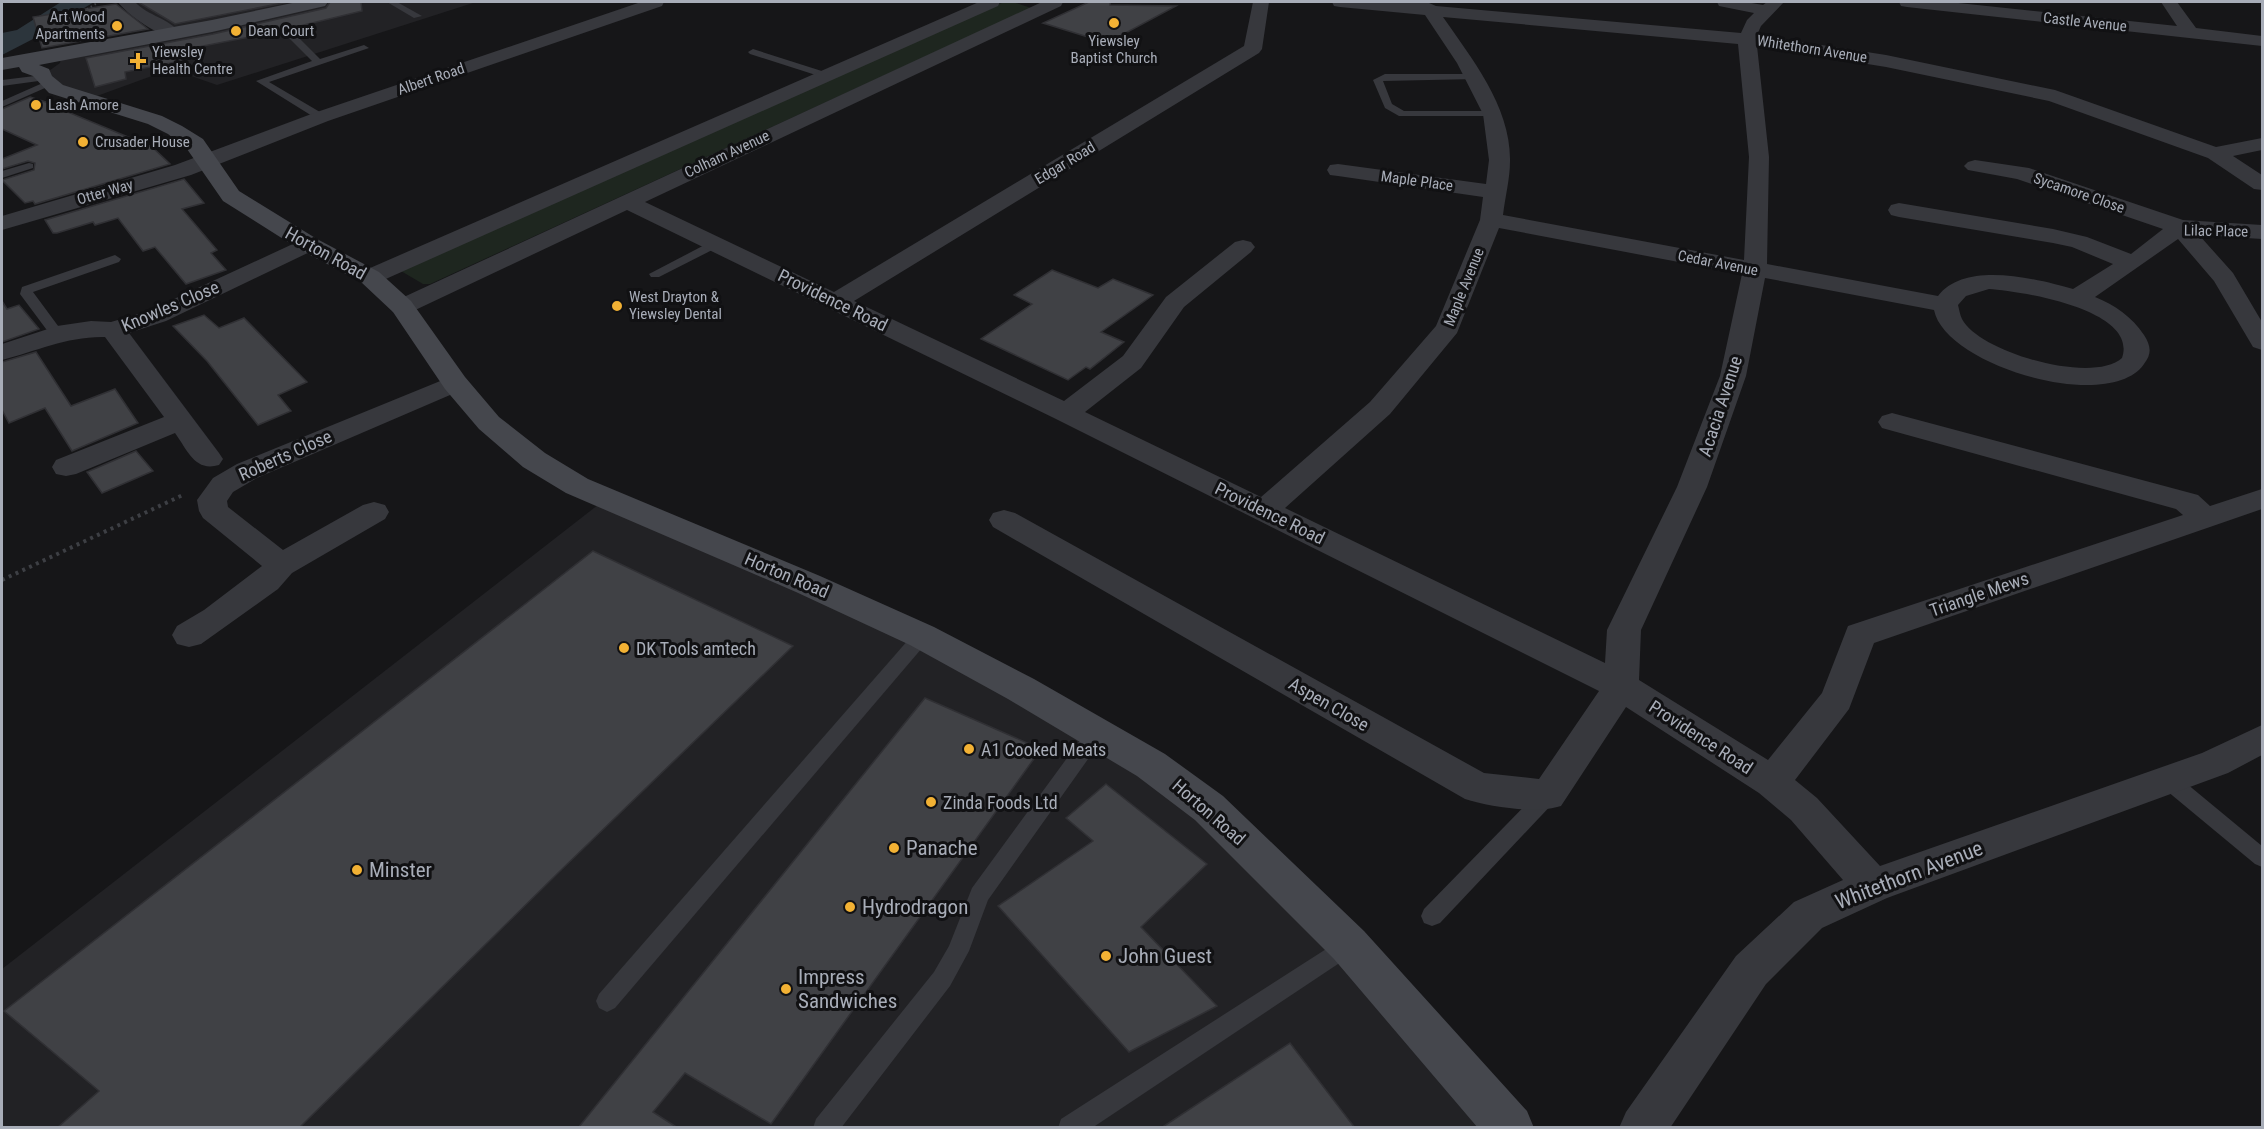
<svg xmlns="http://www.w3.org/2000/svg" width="2264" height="1129" viewBox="0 0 2264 1129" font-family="'Roboto Condensed',sans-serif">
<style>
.built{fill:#222225}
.green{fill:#1e261f}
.water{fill:#2c353c}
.building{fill:#404145;stroke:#303034;stroke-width:1.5}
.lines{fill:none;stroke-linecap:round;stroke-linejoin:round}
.path-far1{stroke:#3d3f44;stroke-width:2;stroke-dasharray:1.5 3;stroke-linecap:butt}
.path{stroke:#3d3f44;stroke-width:4;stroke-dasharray:3 4.5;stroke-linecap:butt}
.lane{fill:#37383d;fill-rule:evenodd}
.street{fill:#37383d;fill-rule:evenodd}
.secondary{fill:#45474d;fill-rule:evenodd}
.poi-dot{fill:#f2b134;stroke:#111113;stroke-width:2}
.labels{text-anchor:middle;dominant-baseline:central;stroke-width:6;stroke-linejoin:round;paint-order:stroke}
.far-poi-label{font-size:15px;fill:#a8adb8;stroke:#111113;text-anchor:start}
.far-street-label{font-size:15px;fill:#a8adb8;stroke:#111113}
.street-label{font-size:18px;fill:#a8adb8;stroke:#111113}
.poi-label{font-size:18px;fill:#a8adb8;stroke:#111113;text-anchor:start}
.near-poi-label{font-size:21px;fill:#a8adb8;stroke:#111113;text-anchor:start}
.near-street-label{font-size:21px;fill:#a8adb8;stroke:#111113}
</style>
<rect width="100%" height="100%" fill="#161618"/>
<g class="built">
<path d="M128,2H316L173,32Z"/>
<path d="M322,2H476L217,85L171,69L86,100L60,92L46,73L60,63L61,57L173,35Z"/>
<path d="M603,501L928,647L1200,813L1491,1128H2V969Z"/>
</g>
<path class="green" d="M1004,2H1013L1031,8L430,284H423L401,271Z"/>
<path class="water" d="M61,2H94L33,39L2,55V33L17,30Z"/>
<g class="building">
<path d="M138,2H288L175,24Z"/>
<path d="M330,2H361L362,11L275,32L177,51L181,61L125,72L126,79L95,87L86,58L213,34L326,8Z"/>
<path d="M1089,2H1110V5L1176,6L1107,43L1043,23Z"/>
<path d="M116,4L148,29L42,48L33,17Z"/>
<path d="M30,97L74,111L70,113L152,147L170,164L35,204L33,201L25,203L2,180L34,170L35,163L28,161L2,169V159L37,145L2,129V109Z"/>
<path d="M184,179L204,203L182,209L217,250L211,253L226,270L186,284L155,247L143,251L118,218L95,225L93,222L57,233H53L45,220Z"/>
<path d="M1052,270L1098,288L1113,279L1153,295L1101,332L1124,342L1090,369L1086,367L1068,380L981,339L1032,304L1014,295Z"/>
<path d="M2,301L7,309L19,305L39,329L2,342Z"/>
<path d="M204,315L219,328L244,318L307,382L278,395L291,411L258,425L207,361L173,326Z"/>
<path d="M36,352L71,406L115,389L138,423L72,451L45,408L9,423L2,410V362Z"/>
<path d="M136,451L153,471L102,493L87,472Z"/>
<path d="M593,551L793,646L559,872L299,1128H57L99,1091L4,1011Z"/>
<path d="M925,698L1041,749L771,1124L685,1073L653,1112L678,1128H578Z"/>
<path d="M1106,784L1207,864L1141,927L1217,1006L1129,1052L998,906L1093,841L1066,818Z"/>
<path d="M1290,1043L1355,1128H1161Z"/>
</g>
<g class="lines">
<path class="path-far1" d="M48,32L99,2"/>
<path class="path" d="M2,580L185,494"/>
<g class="lane">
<path d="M387,2H397L422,16L414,18Z"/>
<path d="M286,31H292L320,59L364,45L369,48L269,82L325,115V119H317L256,81L312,61L286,35Z"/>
<path d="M753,49L828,73L830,75L822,77L750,54L748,52Z"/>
<path d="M1473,74L1478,77L1476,79L1383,81L1392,104L1404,111H1493L1497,112V116H1399L1385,108L1373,80L1385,74Z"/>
<path d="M43,75L48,78L46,80L2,86V80Z"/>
<path d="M45,82L54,84L2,107V101Z"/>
<path d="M29,163L33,164V168L2,178V171Z"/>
<path d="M716,239L722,243L720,246L659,277H651L649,274Z"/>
<path d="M115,255L121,259L119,262L33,292L64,334L62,337H52L20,294L22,287Z"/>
<path d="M922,630L928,631L931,636L928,641L615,1008L607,1012L599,1008L596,1001L599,994L916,631Z"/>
<path d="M1096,726L1103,728L1105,733L1103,738L988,900L969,951L950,986L841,1128H813L816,1119L934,972L949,946L972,888L1089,728Z"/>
<path d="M2168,772L2175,774L2262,846V867L2255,864L2161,786L2158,780L2161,774Z"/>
<path d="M1548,787L1555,789L1558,795L1555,801L1440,923L1432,926L1424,923L1421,916L1424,909L1541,789Z"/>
<path d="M1348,935L1356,938L1359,945L1356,952L1092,1128H1058L1061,1119Z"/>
</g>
<g class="street">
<path d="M118,2H135C148,16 169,18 181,34L178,38C165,41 126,14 118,2Z"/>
<path d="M641,2H664L662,6L328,121L191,175L2,230V216L175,165L314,113Z"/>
<path d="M979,2H1000L998,6L379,282L370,284L361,282L358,277L361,272Z"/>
<path d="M1042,2H1063L1061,6L645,202L834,292L1244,46L1253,2H1269L1262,49L1259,53L854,301L1064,401L1123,356L1166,297L1235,242L1243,240L1251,242L1255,247L1251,252L1184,307L1141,368L1085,412L1261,497L1370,402L1436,326L1480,220L1483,197L1338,176L1330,175L1327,170L1330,165L1338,164L1486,184L1489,160L1483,114L1457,63L1425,15L1340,7L1334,6L1332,2L1429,3L1436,6L1741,33L1747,20L1754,13L1719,6L1717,2H1746L1763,5L1767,2H1784L1761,26L1757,35L1886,55L2055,90L2216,147L2262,138V150L2233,156L2262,175V190L2254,189L2208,158L2049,101L1886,67L1757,46L1769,157L1767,264L1938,296C1965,260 2037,279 2073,289L2113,264L2072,247L2053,243L1899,217L1891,215L1888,210L1891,205L1899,203L2053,229L2087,237L2131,254L2163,229L2017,179L1968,170L1964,166L1968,162L1975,160L2029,168L2183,220L2262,225V239L2199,235L2233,273L2262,322V350L2253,347L2214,281L2178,239L2095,297C2115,305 2132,317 2144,335C2151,346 2152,354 2144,364C2110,414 1945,366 1934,310L1765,278L1746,376L1707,487L1641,630L1639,680L1768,760L1822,693L1848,626L2183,515L2176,509L1882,428L1878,422L1882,416L1892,413L2198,495L2210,506L2262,489V509L1874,643L1849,709L1795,780L1817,798L1880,866L2202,753L2262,725V755L2228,773L1887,898L1822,928L1766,984L1670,1128H1619L1626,1112L1736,956L1794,902L1843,880L1791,820L1759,793L1626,707L1561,806C1537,814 1489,807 1465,799L993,527L989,520L993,513L1004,510L1015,513L1484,773L1539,779L1599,691L1056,419L627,210L411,312L402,314L393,312L390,307L393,302ZM1443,17L1738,44L1749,157L1744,260L1503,215C1505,197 1510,179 1510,161C1511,107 1472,59 1443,17ZM1499,228L1742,274L1720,376L1677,487L1607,630L1605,663L1285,508L1390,414L1457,333ZM1989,289C2019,291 2139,309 2122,358C2092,385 1979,352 1962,319C1960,315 1959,309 1958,305L1966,296Z"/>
<path d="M1899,2H1949L2177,26L2161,2H2177L2196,28L2262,36V46L1907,7L1901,6Z"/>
<path d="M308,237L316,239L320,244L316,249L166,321L129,333L219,453L223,459L219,465C195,472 188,451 175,433L76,474L66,476L56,474L52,467L56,460L164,417L105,337C68,336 37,351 2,360V344L57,326L91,321L111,322L148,311Z"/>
<path d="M455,375L464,377L468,383L464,389L257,478L233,492L227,501L228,507L283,550L363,505L374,502L385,505L389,512L385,519L292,573L278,589L201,644L189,647L177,644L172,635L177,626L204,610L262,566L203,518L199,511L197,500L213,478L237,464Z"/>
</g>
<path class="secondary" d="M297,2H328L325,6L212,32L39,65L49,69L52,76L63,85L162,116L182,126L203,139L239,191L317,239L379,272L411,301L465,377L499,417L545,453L588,479L820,576L934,627L1034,679L1165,754L1223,796L1364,931L1527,1111L1534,1128H1478L1334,959L1195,820L1137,776L1008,699L910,645L796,592L566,493L523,467L479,429L445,389L393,312L361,282L299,249L223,201L187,149L168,134L148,124L49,93L33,76L22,72L19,67L2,70V58L212,20Z"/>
</g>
<g class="poi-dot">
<circle cx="1114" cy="23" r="6"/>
<circle cx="117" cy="26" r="6"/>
<circle cx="236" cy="31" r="6"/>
<path d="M135 52h6v6h6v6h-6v6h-6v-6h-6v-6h6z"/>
<circle cx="36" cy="105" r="6"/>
<circle cx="83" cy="142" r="6"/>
<circle cx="617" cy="306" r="6"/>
<circle cx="624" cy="648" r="6"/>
<circle cx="969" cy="749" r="6"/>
<circle cx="931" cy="802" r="6"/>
<circle cx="894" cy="848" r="6"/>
<circle cx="357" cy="870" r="6"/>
<circle cx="850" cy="907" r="6"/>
<circle cx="1106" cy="956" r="6"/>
<circle cx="786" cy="989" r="6"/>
</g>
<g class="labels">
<g class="far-poi-label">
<text x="105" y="17" text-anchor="end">Art Wood<tspan x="105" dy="17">Apartments</tspan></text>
<text x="248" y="31">Dean Court</text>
<text x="1114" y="41" text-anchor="middle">Yiewsley<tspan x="1114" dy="17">Baptist Church</tspan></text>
<text x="152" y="52">Yiewsley<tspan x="152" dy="17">Health Centre</tspan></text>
<text x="48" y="105">Lash Amore</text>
<text x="95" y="142">Crusader House</text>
<text x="629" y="297">West Drayton &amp;<tspan x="629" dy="17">Yiewsley Dental</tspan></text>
</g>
<g class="far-street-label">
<text transform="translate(2085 22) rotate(6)">Castle Avenue</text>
<text transform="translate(1812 49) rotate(9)">Whitethorn Avenue</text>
<text transform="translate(431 79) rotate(-19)">Albert Road</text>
<text transform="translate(727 154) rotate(-25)">Colham Avenue</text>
<text transform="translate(1065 163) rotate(-31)">Edgar Road</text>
<text transform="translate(1417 181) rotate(8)">Maple Place</text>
<text transform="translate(105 192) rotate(-16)">Otter Way</text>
<text transform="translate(2079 193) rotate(19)">Sycamore Close</text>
<text transform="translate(2216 231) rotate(1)">Lilac Place</text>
<text transform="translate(1718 263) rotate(11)">Cedar Avenue</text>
<text transform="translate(1464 287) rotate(-68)">Maple Avenue</text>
</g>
<g class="street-label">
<text transform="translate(326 253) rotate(29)">Horton Road</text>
<text transform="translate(833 300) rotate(26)">Providence Road</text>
<text transform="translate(170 306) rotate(-23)">Knowles Close</text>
<text transform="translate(1720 406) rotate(-72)">Acacia Avenue</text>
<text transform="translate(285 455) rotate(-24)">Roberts Close</text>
<text transform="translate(1270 513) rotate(26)">Providence Road</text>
<text transform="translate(787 575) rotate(23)">Horton Road</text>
<text transform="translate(1979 594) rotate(-19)">Triangle Mews</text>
<text transform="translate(1329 704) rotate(30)">Aspen Close</text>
<text transform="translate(1701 737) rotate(33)">Providence Road</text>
<text transform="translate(1209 812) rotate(41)">Horton Road</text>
</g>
<g class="poi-label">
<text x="636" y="648">DK Tools amtech</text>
<text x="981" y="749">A1 Cooked Meats</text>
<text x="943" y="802">Zinda Foods Ltd</text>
</g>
<g class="near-poi-label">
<text x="906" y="848">Panache</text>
<text x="369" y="870">Minster</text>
<text x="862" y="907">Hydrodragon</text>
<text x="1118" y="956">John Guest</text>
<text x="798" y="977">Impress<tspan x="798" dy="24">Sandwiches</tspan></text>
</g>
<g class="near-street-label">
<text transform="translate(1909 875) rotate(-21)">Whitethorn Avenue</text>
</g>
</g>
<rect width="2264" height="1129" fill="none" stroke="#a8adb8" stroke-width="6"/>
</svg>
